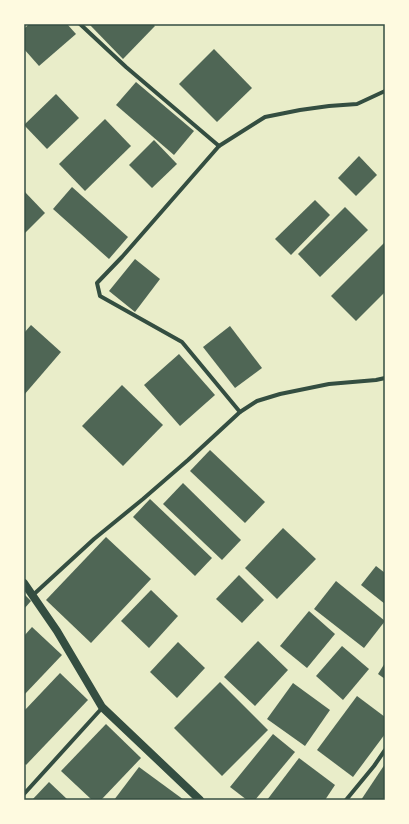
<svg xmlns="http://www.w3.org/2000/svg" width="409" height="824" viewBox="0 0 409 824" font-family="'Varela Round',sans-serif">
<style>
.building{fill:#4f6655}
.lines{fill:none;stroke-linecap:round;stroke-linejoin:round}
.minor{stroke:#344e41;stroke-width:4}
.secondary{stroke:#344e41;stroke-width:8}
.neatline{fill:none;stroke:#344e41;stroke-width:1.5}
</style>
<rect width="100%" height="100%" fill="#e9edc9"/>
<g class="building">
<path d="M29,24H67L76,34L39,66L24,49V29Z"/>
<path d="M89,24H153L155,26L123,59Z"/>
<path d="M214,49L252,88L217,122L179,84Z"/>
<path d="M136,82L194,131L174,155L116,105Z"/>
<path d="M56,94L79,118L47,149L24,125Z"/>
<path d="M105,119L131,146L85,191L59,164Z"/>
<path d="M154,140L177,164L152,188L129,165Z"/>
<path d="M359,156L377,175L356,196L338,178Z"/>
<path d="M72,187L128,237L109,259L53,209Z"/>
<path d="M24,191L45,213L24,234Z"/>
<path d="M315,200L330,215L291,255L275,239Z"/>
<path d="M345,207L368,230L320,277L298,254Z"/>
<path d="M385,242V292L356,321L331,296Z"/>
<path d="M135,259L160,279L135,312L109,291Z"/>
<path d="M31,325L61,352L24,395V333Z"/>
<path d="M230,326L262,368L235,388L203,347Z"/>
<path d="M179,354L215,395L180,426L144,385Z"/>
<path d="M122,385L163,425L123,466L82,426Z"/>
<path d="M210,450L265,502L245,523L190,471Z"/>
<path d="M183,483L241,540L222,560L163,504Z"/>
<path d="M150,499L212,558L195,576L133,517Z"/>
<path d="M283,528L316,559L277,599L245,568Z"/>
<path d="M106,537L151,579L91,643L46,600Z"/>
<path d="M376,566L385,573V604L361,585Z"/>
<path d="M239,575L264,600L242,623L216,599Z"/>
<path d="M336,581L385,621L364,648L314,609Z"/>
<path d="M151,590L178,616L149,648L121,621Z"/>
<path d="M24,594L31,601L24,609Z"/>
<path d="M309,611L335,634L307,668L280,646Z"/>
<path d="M32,627L62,655L24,695V636Z"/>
<path d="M258,641L288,670L255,706L224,677Z"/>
<path d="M178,642L205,668L177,698L150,672Z"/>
<path d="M342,646L369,669L343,700L316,676Z"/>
<path d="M385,663V679L378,674Z"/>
<path d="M60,673L88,700L26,765L24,763V711Z"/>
<path d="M220,682L268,730L222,776L174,728Z"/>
<path d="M293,683L330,710L305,746L267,719Z"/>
<path d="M357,696L385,717V734L353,777L317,750Z"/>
<path d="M106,724L141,758L101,800H92L61,771Z"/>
<path d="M273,734L295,752L255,800H247L230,787Z"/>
<path d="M299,758L335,785L325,800H267Z"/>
<path d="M385,764V800H361Z"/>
<path d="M139,767L184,800H114Z"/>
<path d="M49,782L68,800H32Z"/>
</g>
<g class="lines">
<g class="minor">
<path d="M80,24L126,67L219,146L122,257L97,283L100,296L182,342L240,412"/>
<path d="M219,146L265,117L300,110L329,106L357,104L385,91"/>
<path d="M33,595L94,539L143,499L188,460L240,412L257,401L280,394L329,384L376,380L385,378"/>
<path d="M24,794L102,708"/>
<path d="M346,800L374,766L385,750"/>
</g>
<path class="secondary" d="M24,583L57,631L102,707L200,800"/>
</g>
<rect width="409" height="824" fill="none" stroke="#fefae0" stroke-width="50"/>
<rect x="25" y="25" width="359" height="774" class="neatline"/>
</svg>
